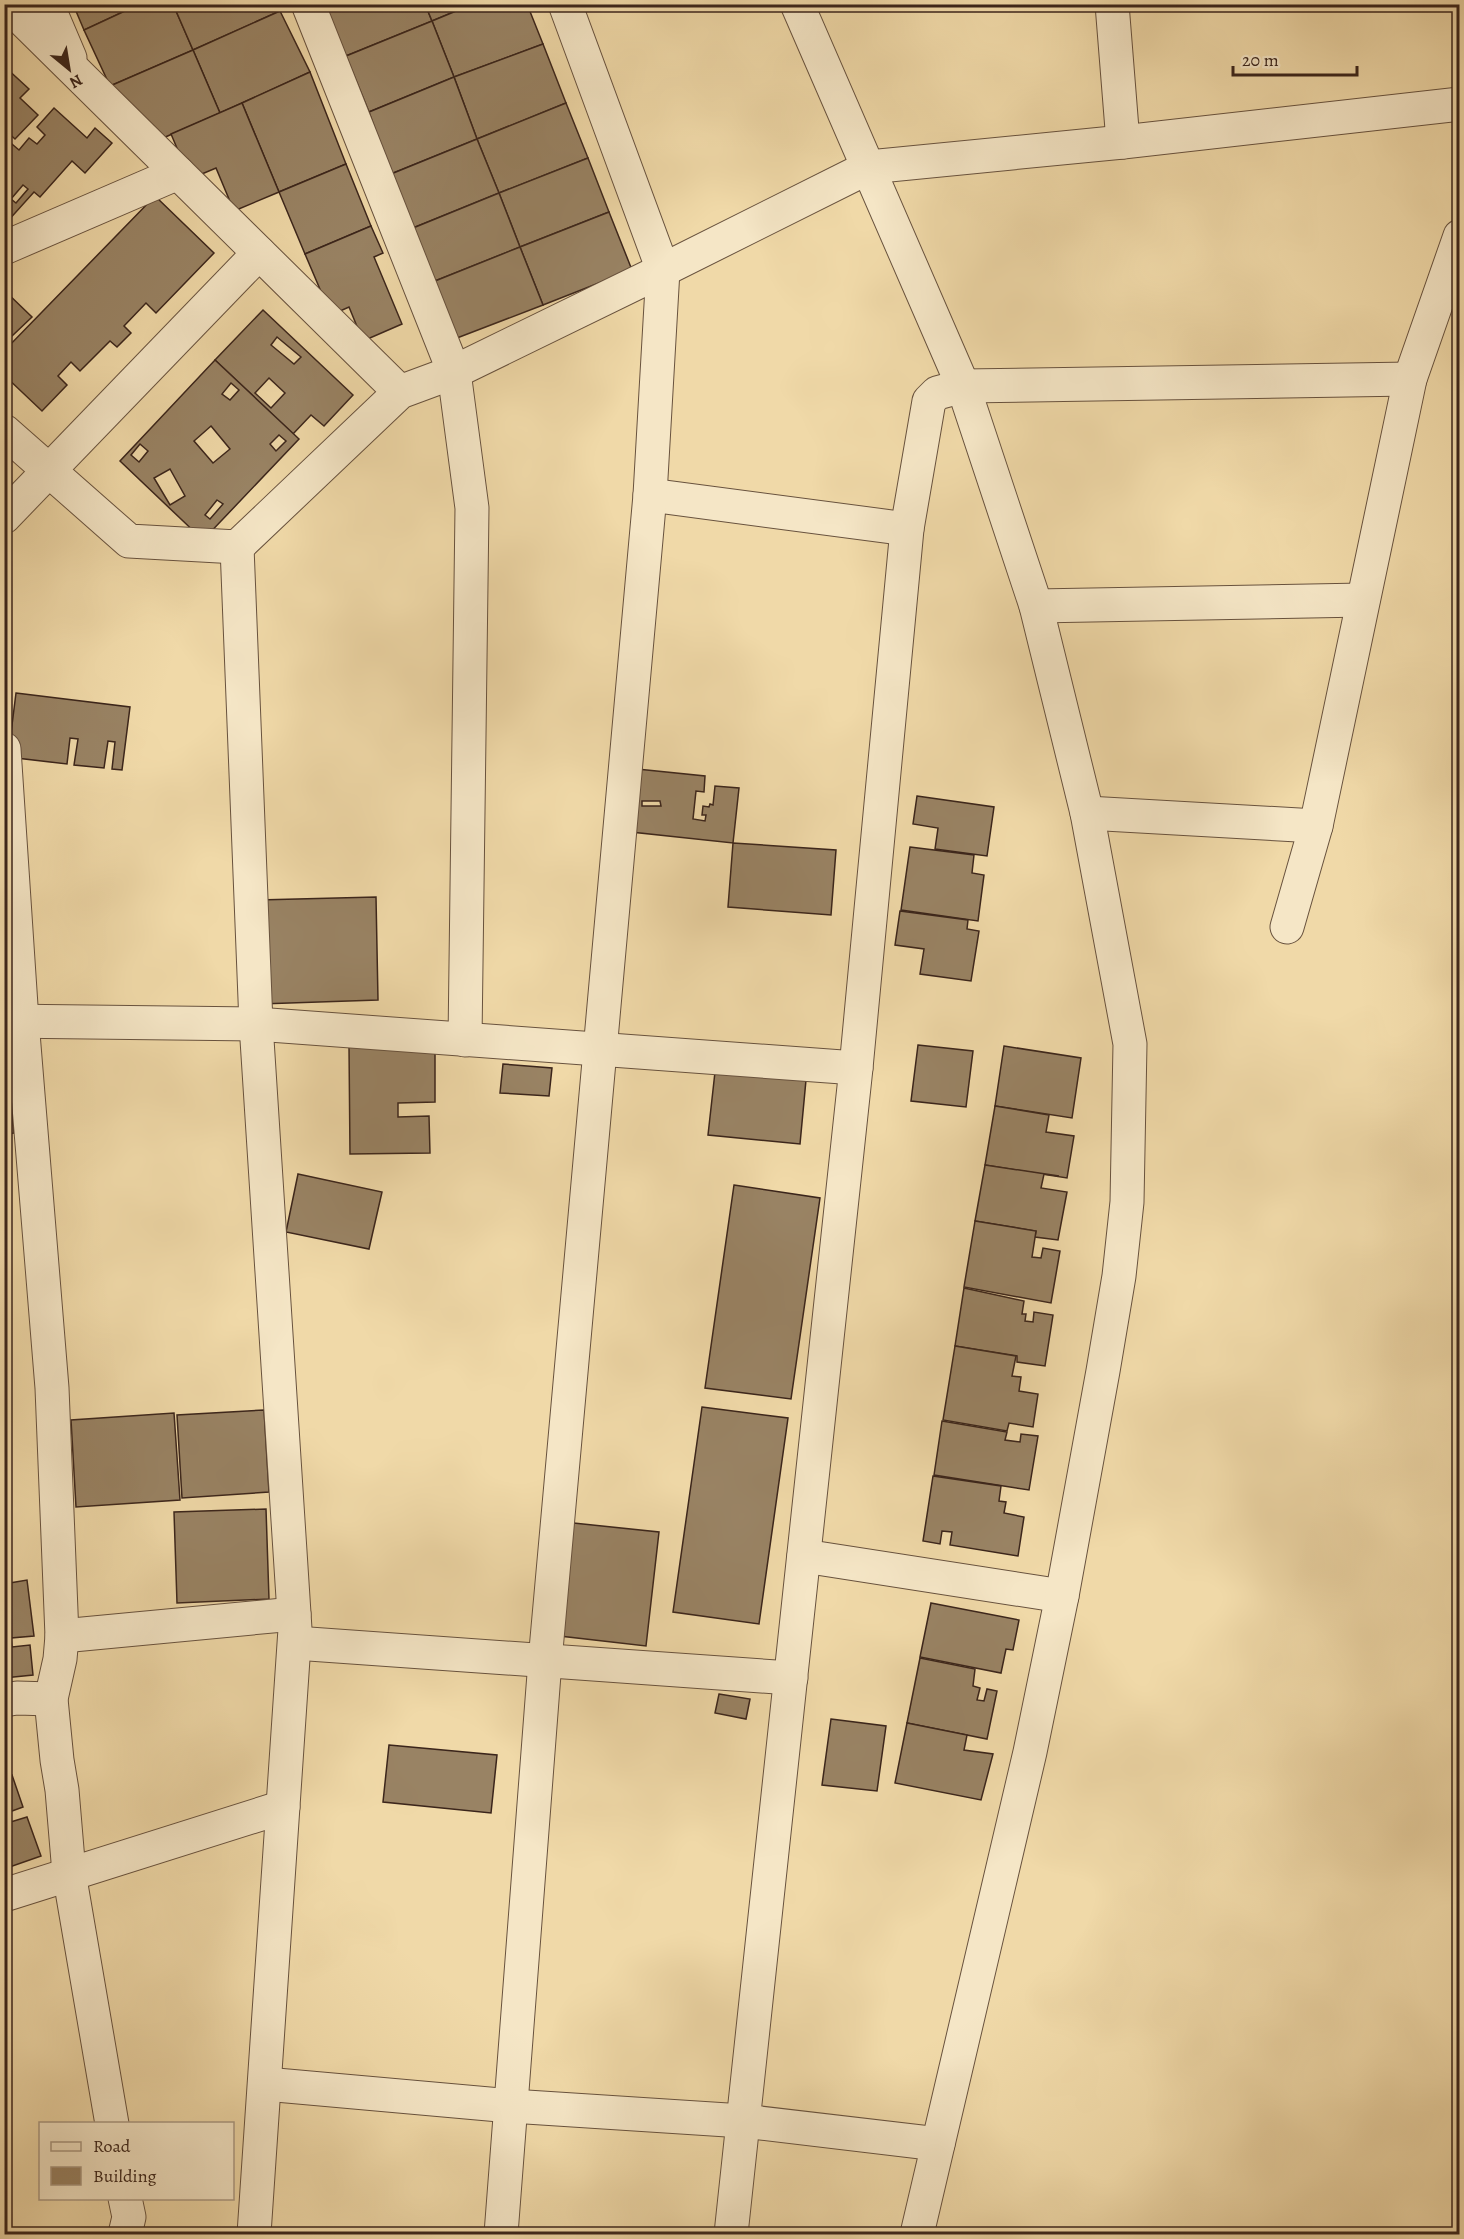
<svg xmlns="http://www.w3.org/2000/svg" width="1464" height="2239" viewBox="0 0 1464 2239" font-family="Alegreya,serif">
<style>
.building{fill:#998364;stroke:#3b251b;stroke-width:1.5;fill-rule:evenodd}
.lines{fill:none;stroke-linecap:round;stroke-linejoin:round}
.minor-casing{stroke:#68523e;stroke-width:35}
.tertiary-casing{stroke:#68523e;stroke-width:35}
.minor{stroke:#f5e6c6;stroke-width:33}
.tertiary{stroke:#f5e6c6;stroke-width:33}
</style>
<rect width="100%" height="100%" fill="#f0d9a8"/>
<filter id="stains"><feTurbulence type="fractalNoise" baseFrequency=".00333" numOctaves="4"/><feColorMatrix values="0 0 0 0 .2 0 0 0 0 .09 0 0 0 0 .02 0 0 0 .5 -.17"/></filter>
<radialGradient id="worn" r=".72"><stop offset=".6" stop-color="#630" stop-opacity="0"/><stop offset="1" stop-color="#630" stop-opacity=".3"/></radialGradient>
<g class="building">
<path d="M73,4H140L84,30Z"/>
<path d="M140,4H173L193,50L110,86L84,30Z"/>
<path d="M173,4H277L280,11L193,50Z"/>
<path d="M325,4H425L432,21L346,56Z"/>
<path d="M425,4H473L432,21Z"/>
<path d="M473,4H527L543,44L454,77L432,21Z"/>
<path d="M280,11L310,72L220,113L193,50Z"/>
<path d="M432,21L454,77L369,112L346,56Z"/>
<path d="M543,44L566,103L477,139L454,77Z"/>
<path d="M193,50L220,113L154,142L110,86Z"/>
<path d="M4,66L29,89L20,98L38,115L15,139L4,129Z"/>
<path d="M310,72L346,164L279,192L242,103Z"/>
<path d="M454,77L477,139L391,174L369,112Z"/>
<path d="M242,103L279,192L234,211L216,168L190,179L171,134Z"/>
<path d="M566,103L588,158L499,193L477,139Z"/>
<path d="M54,108L87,138L95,128L112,143L85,173L72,161L40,197L34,192L7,222L4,219V141L6,139L19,150L29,138L37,144L45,135L37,127ZM23,185L28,189L16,203L11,199Z"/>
<path d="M477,139L499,193L413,228L391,174Z"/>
<path d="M588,158L609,212L520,247L499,193Z"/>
<path d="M346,164L371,226L305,254L279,192Z"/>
<path d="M499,193L520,247L435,281L413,228Z"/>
<path d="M155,196L214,253L156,313L146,303L124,326L131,333L117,347L110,341L80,371L71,362L58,376L67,385L42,411L4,375V351Z"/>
<path d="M609,212L632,270L543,305L520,247Z"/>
<path d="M371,226L383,253L374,257L402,324L363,341L349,307L331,315L305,254Z"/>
<path d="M520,247L543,305L457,338L435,281Z"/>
<path d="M4,290L32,317L12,336L4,329Z"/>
<path d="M263,310L353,395L324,426L311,415L293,434L215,360ZM277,337L301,357L294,364L271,345ZM269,378L285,393L271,408L255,393Z"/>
<path d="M215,360L299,439L203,540L120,461ZM231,383L239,390L230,400L222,394ZM211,426L230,449L213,463L194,441ZM279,435L286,441L276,451L270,444ZM140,444L148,451L139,462L131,455ZM170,469L185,496L170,505L154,478ZM217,500L223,504L210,519L205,515Z"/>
<path d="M16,693L130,707L122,770L112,769L115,742L108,741L104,768L74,765L78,739L70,738L67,764L8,757Z"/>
<path d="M637,769L705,776L704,792L696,791L693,819L705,821L706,815H702L703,806L709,807L710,804L713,805L715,786L739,788L733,843L631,832ZM642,801H660L661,806H642Z"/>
<path d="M917,796L994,807L987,856L935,849L938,828L913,824Z"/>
<path d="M733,843L836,850L831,915L728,907Z"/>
<path d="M910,847L974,855L972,873L984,875L978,921L901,910Z"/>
<path d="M376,897L378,1000L260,1004L258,900Z"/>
<path d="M900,911L968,920L967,929L979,931L971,981L920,974L924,949L895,945Z"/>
<path d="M5,1042L14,1133L4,1134V1043Z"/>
<path d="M435,1045V1102L398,1103V1117L429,1116L430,1153L350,1154L349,1046Z"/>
<path d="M918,1045L973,1051L966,1107L911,1101Z"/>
<path d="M1004,1046L1081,1058L1072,1118L995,1106Z"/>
<path d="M503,1064L552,1068L549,1096L500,1093Z"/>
<path d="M715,1072L806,1080L800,1144L708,1135Z"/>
<path d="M995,1106L1049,1115L1046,1132L1074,1136L1067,1178L985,1165Z"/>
<path d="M985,1165L1059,1176L1044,1174L1041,1188L1067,1192L1058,1240L1035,1237L1036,1231L975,1221Z"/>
<path d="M298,1174L382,1192L369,1249L286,1232Z"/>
<path d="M734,1185L820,1198L791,1399L705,1388Z"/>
<path d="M975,1221L1036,1231L1032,1257L1041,1258L1043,1248L1060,1251L1051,1303L964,1287Z"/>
<path d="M964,1288L1024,1301L1022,1314H1026L1025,1321L1033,1322L1034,1312L1053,1315L1045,1366L1017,1362V1356L955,1346Z"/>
<path d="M955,1346L1016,1356L1012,1376L1021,1377L1019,1391L1038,1394L1033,1427L1009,1423L1007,1431L943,1420Z"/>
<path d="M702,1407L788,1418L759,1624L673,1612Z"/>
<path d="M264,1410L269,1492L182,1498L177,1415Z"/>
<path d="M174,1413L180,1500L76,1507L71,1420Z"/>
<path d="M942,1421L1007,1432L1005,1440L1020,1442L1021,1434L1038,1436L1029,1490L934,1475Z"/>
<path d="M933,1476L1001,1486L999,1501L1006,1502L1004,1513L1024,1517L1018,1556L950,1545L952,1532L942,1531L940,1544L923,1541Z"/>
<path d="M266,1509L269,1599L177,1603L174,1512Z"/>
<path d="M564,1522L659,1532L646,1646L551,1635Z"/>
<path d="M27,1580L34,1636L11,1638L12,1647L30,1645L33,1675L4,1678V1584Z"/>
<path d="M931,1603L1019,1620L1013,1650L1006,1649L1001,1673L920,1657Z"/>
<path d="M920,1658L975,1669L973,1686L980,1688L977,1700L984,1701L987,1689L997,1691L987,1739L907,1723Z"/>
<path d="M719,1694L750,1699L746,1719L715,1713Z"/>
<path d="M831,1719L886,1726L877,1791L822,1785Z"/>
<path d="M907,1723L967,1735L964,1750L993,1754L981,1800L895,1783Z"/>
<path d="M389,1745L497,1755L491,1813L383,1802Z"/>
<path d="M12,1775L23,1807L4,1814V1777Z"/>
<path d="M27,1817L41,1856L4,1869V1824Z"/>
</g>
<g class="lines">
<g class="minor-casing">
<g id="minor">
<path d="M7,4L400,392"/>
<path d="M47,4L70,58"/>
<path d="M308,4L454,372L472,508L465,1040"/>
<path d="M1112,4L1123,142"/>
<path d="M4,248L178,173"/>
<path d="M4,431L129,541L237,547L400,392L454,372L663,270L869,167"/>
<path d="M650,495L907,529"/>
<path d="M4,517L259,253"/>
<path d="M237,547L256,1024L295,1629L254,2234"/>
<path d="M1036,606L1363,600"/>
<path d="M4,749L22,1021L52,1388L62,1636L60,1659L51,1699L57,1760L62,1790L69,1873L112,2124"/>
<path d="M1087,813L1316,826"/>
<path d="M1287,927L1316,826L1410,379L1460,236"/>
<path d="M4,1021L256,1024L856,1068"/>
<path d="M804,1556L1062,1596"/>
<path d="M62,1636L294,1614"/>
<path d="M295,1643L791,1678"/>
<path d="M4,1700L17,1698L51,1699"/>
<path d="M4,1895L283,1807"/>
<path d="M265,2084L511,2106L743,2121L938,2144"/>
<path d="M125,2234L129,2217L125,2198"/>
<path d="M501,2234L545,1661L650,495L663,270L565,4"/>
<path d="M731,2234L856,1068L907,529L929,401L937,393L963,386L1410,379"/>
</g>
</g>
<g class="tertiary-casing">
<g id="tertiary">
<path d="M797,4L963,386L1036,606L1087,813L1130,1044L1127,1202L1119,1276L1103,1371L1062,1596L1030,1752L917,2234"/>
<path d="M869,167L1123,142L1460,104"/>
</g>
</g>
<use href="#minor" class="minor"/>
<use href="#tertiary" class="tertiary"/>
</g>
<rect width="1464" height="2239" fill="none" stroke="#f0d9a8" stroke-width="24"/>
<rect x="6" y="6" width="1452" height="2227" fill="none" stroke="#3b251b" stroke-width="3"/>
<rect x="12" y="12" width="1440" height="2215" fill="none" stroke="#3b251b" stroke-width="1.5"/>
<rect x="39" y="2122" width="195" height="78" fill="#f5e6c6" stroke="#ab9982" stroke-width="1.5"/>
<rect x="51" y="2142" width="30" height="9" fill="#f5e6c6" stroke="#ab9982" stroke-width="1.5"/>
<text x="93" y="2152" font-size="18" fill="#3b251b">Road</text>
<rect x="51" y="2167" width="30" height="18" fill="#998364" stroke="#ab9982" stroke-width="1.5"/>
<text x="93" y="2182" font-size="18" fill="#3b251b">Building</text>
<g transform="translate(69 69) rotate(150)" stroke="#f5e6c6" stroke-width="4.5" paint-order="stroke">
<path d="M0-4.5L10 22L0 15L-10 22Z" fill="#3b251b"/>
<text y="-9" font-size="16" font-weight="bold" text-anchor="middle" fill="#3b251b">N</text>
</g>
<path d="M1233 66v9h124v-9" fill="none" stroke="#3b251b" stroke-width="3"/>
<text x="1242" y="66" font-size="18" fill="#3b251b" stroke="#f5e6c6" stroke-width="4.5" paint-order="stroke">20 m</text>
<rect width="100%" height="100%" filter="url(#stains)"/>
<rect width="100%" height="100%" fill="url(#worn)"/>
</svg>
